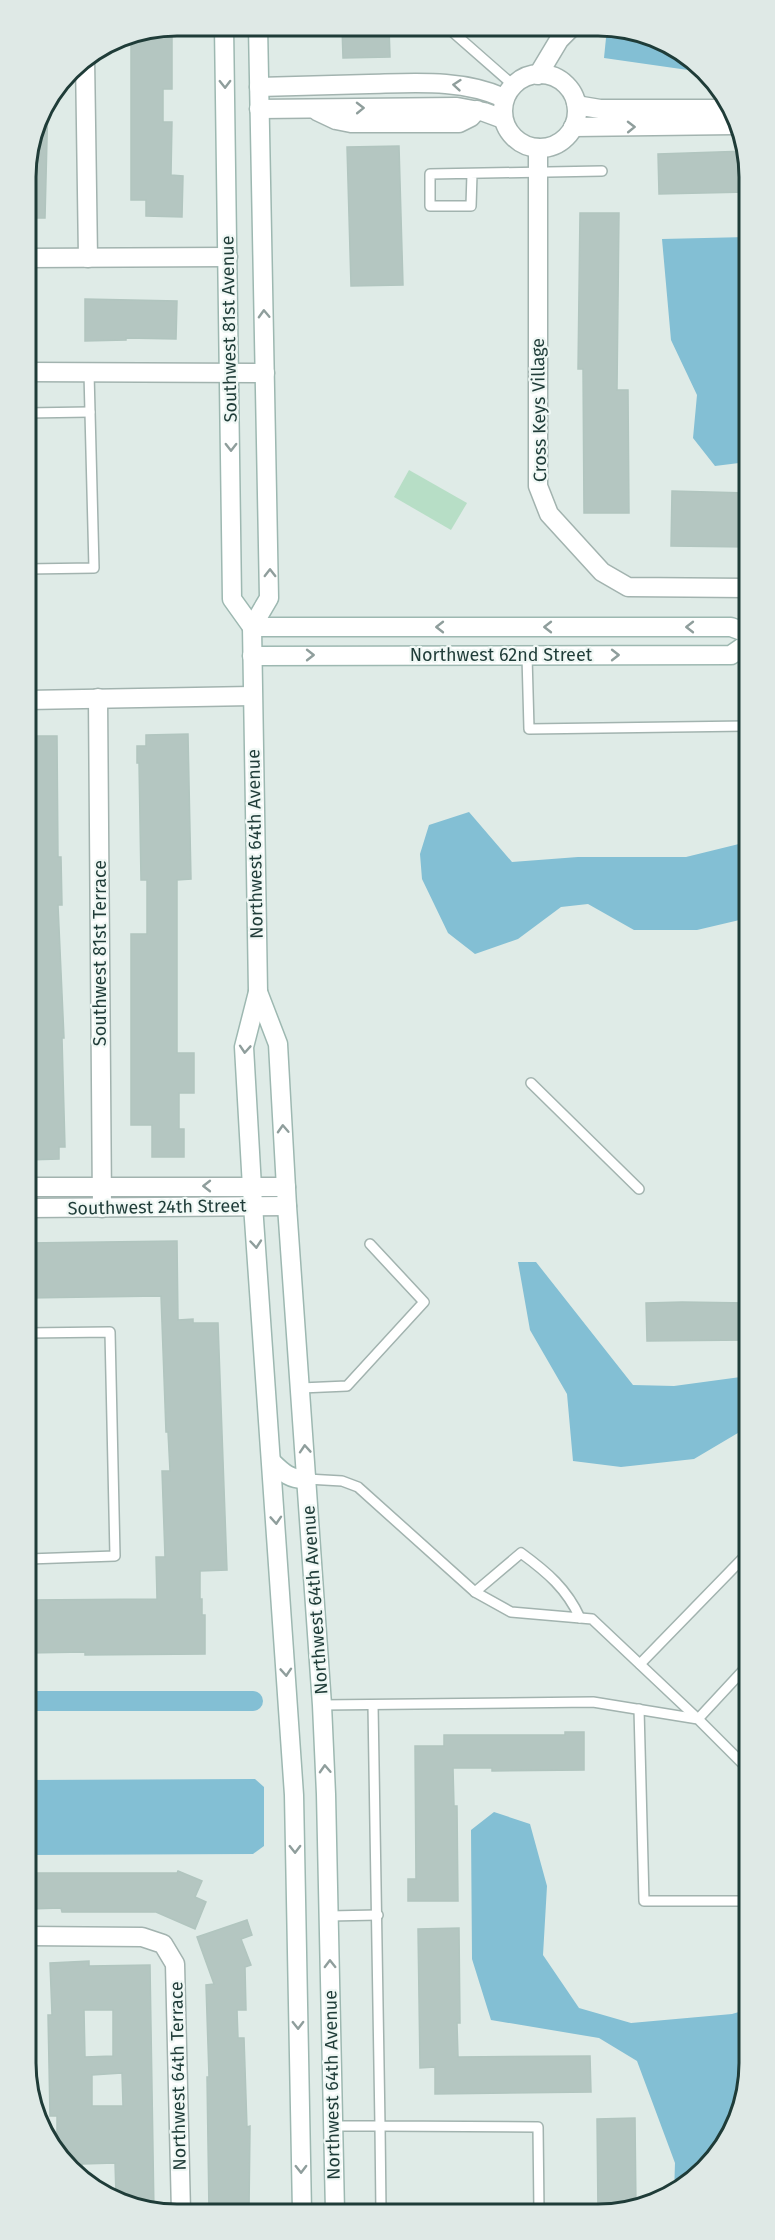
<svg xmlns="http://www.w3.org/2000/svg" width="775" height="2240" viewBox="0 0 775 2240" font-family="'Fira Sans',sans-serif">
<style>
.green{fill:#b7dec6}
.water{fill:#83bfd4}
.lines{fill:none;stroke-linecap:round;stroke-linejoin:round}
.canal{stroke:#83bfd4;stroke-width:20}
.building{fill:#b4c6c1;stroke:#b1c5bf;stroke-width:1.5;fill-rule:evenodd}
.lane-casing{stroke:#a2b3af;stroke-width:12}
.street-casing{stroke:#a2b3af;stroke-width:21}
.secondary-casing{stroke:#9db8b1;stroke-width:21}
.lane{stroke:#fff;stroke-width:9}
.street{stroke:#fff;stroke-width:18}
.secondary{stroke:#fff;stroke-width:18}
.oneway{stroke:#8f9e9c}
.labels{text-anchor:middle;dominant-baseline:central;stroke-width:4.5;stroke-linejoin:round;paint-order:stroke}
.street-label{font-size:18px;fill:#1f3c38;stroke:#f0f8f5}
.rim{fill:none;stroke:#1f3c38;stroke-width:3}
</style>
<rect width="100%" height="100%" fill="#dfebe7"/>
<path class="green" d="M409,470L467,503L451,530L394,497Z"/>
<g class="water">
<path d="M607,28H628L699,67L695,71L604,58Z"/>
<path d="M747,237V462L715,466L693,438L697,395L671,340L662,239Z"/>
<path d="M469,812L512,862L578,857H686L747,842L748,918L697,930H634L588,904L561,907L518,939L475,954L448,933L422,879L420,854L429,825Z"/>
<path d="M518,1262H536L633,1385L674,1386L748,1376V1427L694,1459L621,1467L573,1461L567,1394L530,1330Z"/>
<path d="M255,1779L264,1787V1846L253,1854L28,1855V1780Z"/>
<path d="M494,1812L530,1824L547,1886L543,1955L579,2008L631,2023L732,2014L749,2009C749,2067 751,2113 713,2162C703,2174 686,2184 674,2194L675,2163L637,2061L599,2038L491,2020L472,1959L471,1830Z"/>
</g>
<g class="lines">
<path class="canal" d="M28,1701H253"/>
</g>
<g class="building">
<path d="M172,26V89H163V122H172L171,175L183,176L182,217L146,216V200H131V35Z"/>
<path d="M342,27H389L390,57L343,58Z"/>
<path d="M48,100L45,218H26V166L41,109Z"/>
<path d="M399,146L403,285L351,286L347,147Z"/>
<path d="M747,151V192L659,194L658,154Z"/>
<path d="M580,213H619L617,390H628L629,513H584L583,369H578Z"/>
<path d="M85,299L177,301L176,339L126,338V340L85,341Z"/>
<path d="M672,491L747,493V547L671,546Z"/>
<path d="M188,734L191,879L177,880V1053H194V1093H179V1129H184V1157H152V1125H131V934H147V880H141L139,763H137V746H146V735Z"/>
<path d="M27,736H57L58,857H61L62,905H58L64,1038H62L65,1147H59V1159L27,1160Z"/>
<path d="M177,1241L178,1320L193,1319V1323H218L227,1570L200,1571V1599H202V1615H205V1654L85,1655V1652L28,1653V1600L157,1599L156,1557H165L162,1471H170L168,1432H166L161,1296L27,1298V1243Z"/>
<path d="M682,1302L748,1303V1340L647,1341L646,1303Z"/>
<path d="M565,1732H584V1770L492,1771V1768H453L454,1806H457L458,1901H408V1879H416L415,1746H444V1735H565Z"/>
<path d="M178,1871L202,1881L195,1897L206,1902L195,1929L156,1912H62L61,1908L28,1909V1873H177Z"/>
<path d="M247,1920L252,1935L241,1939L251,1965L245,1967L246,2010H237L238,2038H244L247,2127L250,2126L249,2212H209L207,2077H209L206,1985L214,1984L197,1937Z"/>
<path d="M459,1928L460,2023H457L458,2057L590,2056L591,2092L435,2094V2067L420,2068L418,1929Z"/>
<path d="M89,1961V1966L150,1965L154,2212H147L116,2195L115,2163L82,2164V2177L70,2170L57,2146V2116H50L48,2015H52L50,1963ZM84,2010H113V2056L85,2057ZM122,2073L123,2106H92V2075Z"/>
<path d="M635,2118L636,2208L628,2212H598L597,2119Z"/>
</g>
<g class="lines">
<g class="lane-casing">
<g id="lane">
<path d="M447,27L513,85"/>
<path d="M472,174L471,206H430V174L602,171"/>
<path d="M26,413L90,412"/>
<path d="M26,569L94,568L89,373"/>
<path d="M527,656L529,729L747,726"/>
<path d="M531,1083L639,1189"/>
<path d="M27,1333L110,1332L115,1556L28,1559"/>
<path d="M301,1388L347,1386L424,1302L370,1244"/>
<path d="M307,1479L342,1481L358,1487L475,1592L511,1612L592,1619L698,1719L749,1664"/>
<path d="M475,1592L521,1553C547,1572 567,1589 580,1618"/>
<path d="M640,1664L748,1553"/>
<path d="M322,1705L593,1702L698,1719L749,1770"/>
<path d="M373,1705L380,2126L538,2127L539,2212"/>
<path d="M639,1709L644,1901H747L749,1899"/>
<path d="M329,1916L378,1915"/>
<path d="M333,2126H380L381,2212"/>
</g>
</g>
<g class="street-casing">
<g id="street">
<path d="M85,58L88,258"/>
<circle cx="540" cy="111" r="37"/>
<path d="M538,75L559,40L571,28"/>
<path d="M259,87C296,86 332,85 369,84C415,83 462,79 504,98"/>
<path d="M576,103L582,106L600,109H726"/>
<path d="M259,109L457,107L484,112L503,119"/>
<path d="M317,111L336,120L351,123H459L471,117L477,110"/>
<path d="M573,127L735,125"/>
<path d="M538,148V486L549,514L602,572L628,587L747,588"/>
<path d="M26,258L228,257"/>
<path d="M26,372L265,373"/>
<path d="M98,698L102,1208"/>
<path d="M27,700L252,696"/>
<path d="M27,1187H286"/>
<path d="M27,1208L287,1206"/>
<path d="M28,1936L142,1937L163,1944L175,1964L181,2212"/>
</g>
</g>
<g class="secondary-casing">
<g id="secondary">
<path d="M224,26L232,599L252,627"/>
<path d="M258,26L269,598L252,627L258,992L244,1047L253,1205L294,1795L302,2212"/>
<path d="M252,627H731L747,633"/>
<path d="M252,656L731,655L747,644"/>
<path d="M258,992L278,1044L287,1206L322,1705L326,1794L335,2212"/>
<path d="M272,1462C283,1473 291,1480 307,1479"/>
</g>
</g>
<use href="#lane" class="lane"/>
<use href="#street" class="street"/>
<use href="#secondary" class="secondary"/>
</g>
<defs><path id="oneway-chevron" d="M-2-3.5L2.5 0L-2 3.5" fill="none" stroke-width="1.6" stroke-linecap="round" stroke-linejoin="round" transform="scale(1.5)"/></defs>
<g class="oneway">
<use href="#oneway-chevron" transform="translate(225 84) rotate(89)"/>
<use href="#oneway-chevron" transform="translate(457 85) rotate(-175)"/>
<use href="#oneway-chevron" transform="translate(360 108) rotate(-1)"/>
<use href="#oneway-chevron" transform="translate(631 127) rotate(-1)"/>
<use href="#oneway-chevron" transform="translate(264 314) rotate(-92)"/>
<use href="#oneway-chevron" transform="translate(231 447) rotate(90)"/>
<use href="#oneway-chevron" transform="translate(270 573) rotate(-90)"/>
<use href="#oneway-chevron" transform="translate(440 627) rotate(180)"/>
<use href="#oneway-chevron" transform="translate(548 627) rotate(180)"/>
<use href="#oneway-chevron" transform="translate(690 627) rotate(180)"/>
<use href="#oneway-chevron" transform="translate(310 655)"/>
<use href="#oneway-chevron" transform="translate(615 655)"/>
<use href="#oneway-chevron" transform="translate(245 1049) rotate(94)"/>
<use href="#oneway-chevron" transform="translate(283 1129) rotate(-93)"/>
<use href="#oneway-chevron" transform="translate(207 1186) rotate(-180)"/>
<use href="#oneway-chevron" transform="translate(256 1244) rotate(85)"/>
<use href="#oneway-chevron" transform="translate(305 1449) rotate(-94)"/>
<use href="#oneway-chevron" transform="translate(276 1520) rotate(86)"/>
<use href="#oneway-chevron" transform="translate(286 1672) rotate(86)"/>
<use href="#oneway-chevron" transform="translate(325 1769) rotate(-93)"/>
<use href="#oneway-chevron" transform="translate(295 1849) rotate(89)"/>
<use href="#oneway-chevron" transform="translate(330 1964) rotate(-91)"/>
<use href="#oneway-chevron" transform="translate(298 2025) rotate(89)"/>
<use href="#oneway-chevron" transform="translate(301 2169) rotate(89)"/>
</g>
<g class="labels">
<g class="street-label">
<text transform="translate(229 329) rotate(-91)">Southwest 81st Avenue</text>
<text transform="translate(539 410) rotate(-91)">Cross Keys Village</text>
<text x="501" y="655">Northwest 62nd Street</text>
<text transform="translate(255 844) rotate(-91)">Northwest 64th Avenue</text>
<text transform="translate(100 953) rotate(-90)">Southwest 81st Terrace</text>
<text transform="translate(157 1207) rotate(-1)">Southwest 24th Street</text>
<text transform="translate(315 1600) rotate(-94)">Northwest 64th Avenue</text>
<text transform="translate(178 2076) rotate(-91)">Northwest 64th Terrace</text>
<text transform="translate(332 2085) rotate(-91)">Northwest 64th Avenue</text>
</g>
</g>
<path d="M0 0H775V2240H0ZM177 36H598A141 141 0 0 1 739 177V2063A141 141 0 0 1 598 2204H177A141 141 0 0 1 36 2063V177A141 141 0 0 1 177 36Z" fill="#dfe9e6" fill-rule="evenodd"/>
<path class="rim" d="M177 36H598A141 141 0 0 1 739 177V2063A141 141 0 0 1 598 2204H177A141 141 0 0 1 36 2063V177A141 141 0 0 1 177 36Z"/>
</svg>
